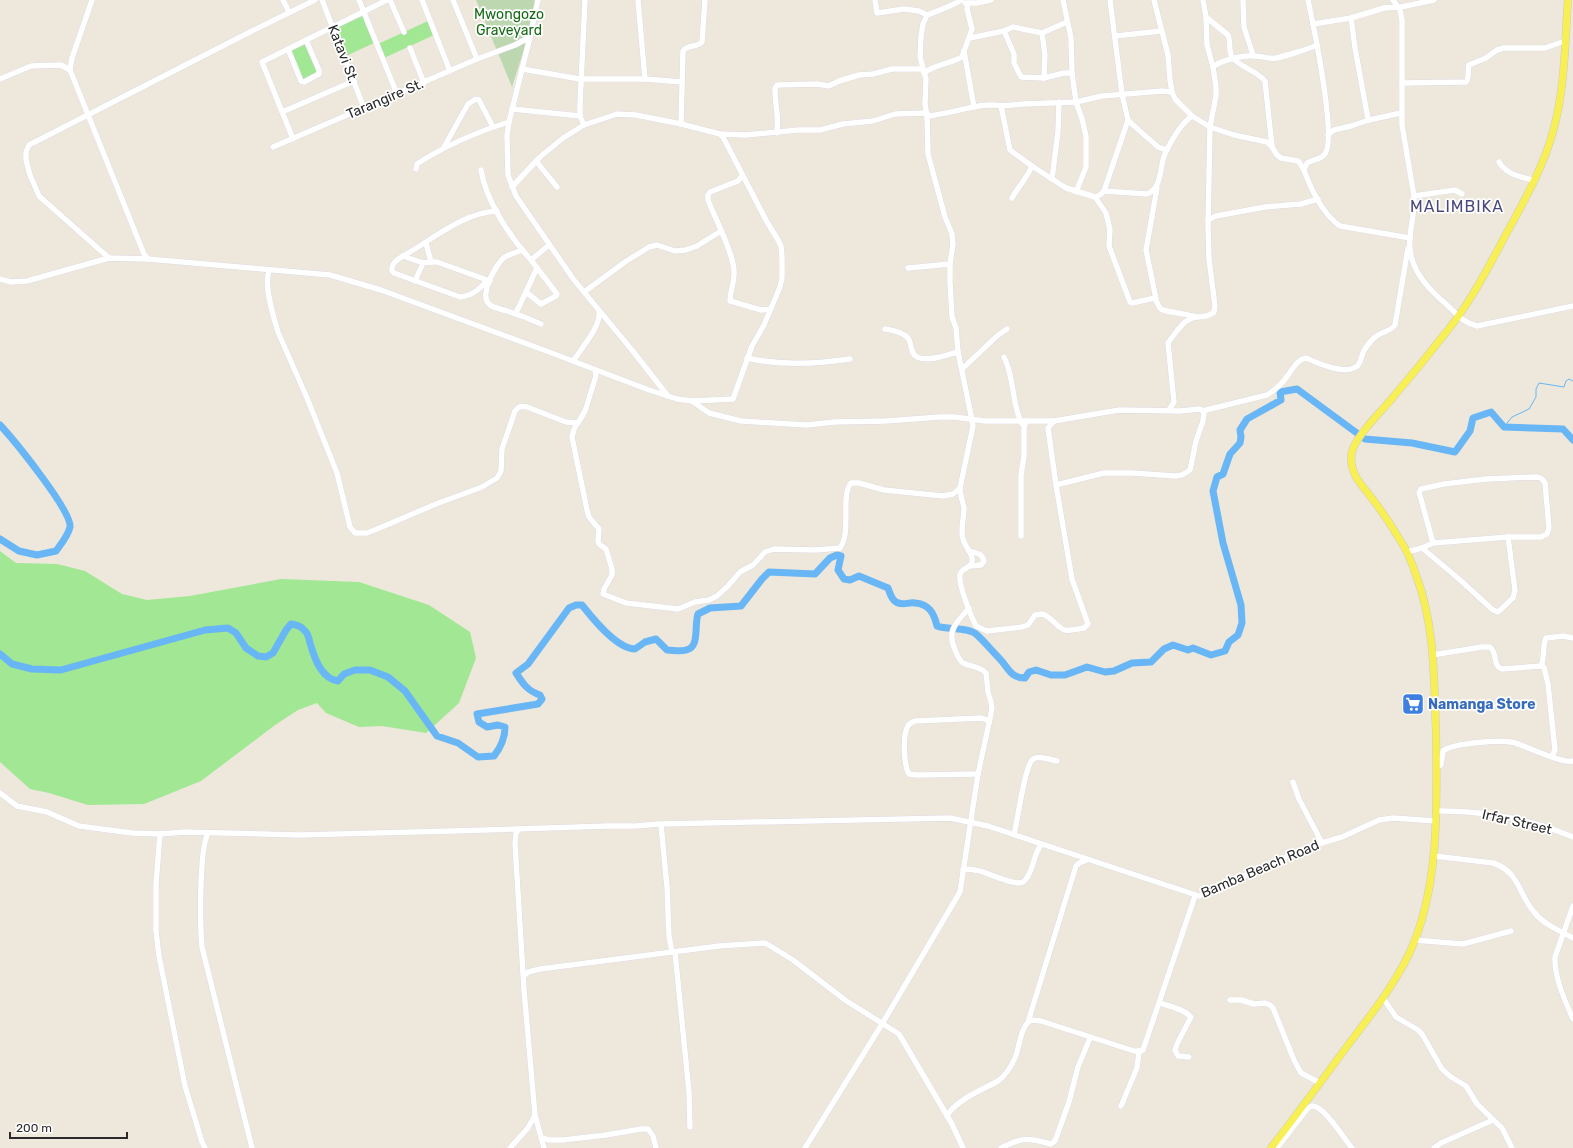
<svg xmlns="http://www.w3.org/2000/svg" width="1573" height="1148" viewBox="0 0 1573 1148" font-family="Rubik,sans-serif">
<style>
.green{fill:#a1e794}
.cemetery{fill:#bdd8b1}
.lines{fill:none;stroke-linecap:round;stroke-linejoin:round}
.stream{stroke:#68b6f5;stroke-width:1}
.river{stroke:#68b6f5;stroke-width:7}
.minor-casing{stroke:#d0d0e4;stroke-width:6}
.major-casing{stroke:#ccc;stroke-width:8}
.minor{stroke:#fff;stroke-width:5.5}
.major{stroke:#f8ef55;stroke-width:7}
.labels{text-anchor:middle;dominant-baseline:central;stroke-width:3.5;stroke-linejoin:round;paint-order:stroke}
.park-label{font-size:14px;fill:#186b16;stroke:#fff}
.street-label{font-size:14px;fill:#2a2a2a;stroke:#fff}
.shop-label{font-size:14px;font-weight:bold;fill:#366cbe;stroke:#fff;text-anchor:start}
.quarter-label{font-size:16px;letter-spacing:1px;fill:#48487d;stroke:#fff}
</style>
<rect width="100%" height="100%" fill="#ede8db"/>
<g class="green">
<path d="M363,16L374,43L346,56L336,28Z"/>
<path d="M428,21L434,35L384,58L378,44Z"/>
<path d="M306,44L317,72L303,80L291,51Z"/>
<path d="M0,551L16,563L57,564L85,571L122,594L147,600L190,596L281,579L359,582L429,605L470,632L476,658L459,703L426,733L382,726L359,727L326,713L317,703L298,710L275,725L201,781L144,804L88,805L49,793L30,789L0,762Z"/>
</g>
<path class="cemetery" d="M476,0H535L532,24L512,87Z"/>
<g class="lines">
<path class="stream" d="M1504,427L1512,417L1529,409L1536,397V389L1539,383L1564,387L1566,381L1569,379L1573,381"/>
<g class="river">
<path d="M0,425C13,439 72,511 70,527C68,536 61,544 56,551L37,555L19,551L0,539"/>
<path d="M0,654L12,664L32,669L61,670L205,630L228,628L236,633L246,648L258,656L266,657L273,653L286,630L291,624C297,625 301,626 305,631C309,634 309,641 311,646C315,660 322,679 338,681L344,674L355,670H370L388,677L405,691L437,736L458,743L478,757L494,756C501,747 505,738 505,727L498,725L487,727L479,722L477,714L538,704L542,699L540,695C528,691 523,684 516,673L528,664L569,608L576,605H582C593,619 617,649 635,649L645,642L656,639L667,650C673,650 680,652 686,650C700,648 694,625 698,614L710,608L741,606L762,579L769,572L815,574L830,558L837,555L841,556L838,570L844,579L850,580L859,576L888,588C890,593 891,599 896,602C902,606 908,602 915,603C929,604 934,613 937,626C947,630 967,627 976,634C984,641 992,651 999,658C1008,667 1010,678 1025,678L1029,672L1036,670L1051,675H1065L1087,667L1105,672L1114,671L1132,663L1151,662L1164,649L1173,645L1188,650L1193,648L1211,655L1225,651L1229,642L1238,635L1242,623L1241,605L1223,543L1213,491L1217,477L1223,474L1230,454L1240,443L1241,437L1240,430L1247,419L1281,400L1280,392L1297,389L1365,439L1412,443L1455,452L1470,431L1473,418L1491,412L1504,427L1563,429L1573,440"/>
</g>
<g class="minor-casing">
<g id="minor">
<path d="M92,0L72,58L70,70L144,254L148,259"/>
<path d="M283,0L289,12"/>
<path d="M322,0L364,108"/>
<path d="M359,0L397,94"/>
<path d="M390,0L404,32"/>
<path d="M422,0L450,71"/>
<path d="M453,0L477,59"/>
<path d="M538,0L530,37L509,122L507,136L508,175L516,196L574,280L632,350L668,396"/>
<path d="M638,0L645,79"/>
<path d="M875,0L877,13L904,9L919,11L927,15"/>
<path d="M961,0C958,3 933,13 927,15L923,24L921,36L920,57L926,79L925,104L927,116L928,154L945,217L952,234L953,244L950,264V282L952,317L956,328L958,352L972,420L973,426L960,488C960,495 963,502 964,508C964,518 960,530 963,539C964,545 971,551 972,558C974,568 962,567 960,574C958,585 971,616 976,626L987,631L1022,627L1028,625L1035,615L1042,614C1051,616 1058,629 1065,630C1071,631 1078,629 1084,628L1088,624L1072,579L1056,485L1048,428L1054,421"/>
<path d="M1063,0L1071,38L1072,73"/>
<path d="M1110,0L1122,94L1128,120L1133,125L1158,147L1163,149H1167"/>
<path d="M1154,0L1168,55L1170,80L1172,92L1175,99L1192,116L1210,127L1234,135L1267,142L1272,147L1277,155L1281,158L1298,161C1303,166 1304,171 1307,178C1314,195 1324,215 1340,226L1410,238"/>
<path d="M1243,0L1244,27L1253,55"/>
<path d="M1393,0L1400,10L1402,20V125L1414,196C1415,210 1411,224 1410,238C1407,267 1427,288 1447,305C1458,315 1462,322 1477,326L1573,306"/>
<path d="M965,3H977L991,0"/>
<path d="M1206,17L1228,35C1231,42 1228,50 1232,57C1239,67 1256,70 1265,81L1272,147"/>
<path d="M1351,18L1355,48L1368,119L1369,120"/>
<path d="M1313,24L1351,18L1384,8L1401,7L1434,0"/>
<path d="M1004,31L1014,54V63L1021,77L1044,78L1064,73H1072L1076,102L1082,119L1086,136V167L1076,192"/>
<path d="M1042,33L1045,55L1044,78"/>
<path d="M1116,36L1161,31"/>
<path d="M970,38L1004,31L1013,27L1042,33L1067,22"/>
<path d="M410,48L424,83"/>
<path d="M288,49L301,81L304,82L319,74V70L306,40"/>
<path d="M964,51L974,107"/>
<path d="M1213,67C1221,60 1244,55 1254,56C1261,56 1269,59 1276,58C1282,57 1312,48 1317,45"/>
<path d="M522,69L580,79H645L682,82"/>
<path d="M924,73C936,64 949,64 962,57L972,29L967,9L968,4"/>
<path d="M0,79L31,66L61,65L70,70"/>
<path d="M1402,83L1466,82C1470,78 1467,70 1469,65L1486,58L1497,50L1504,48H1545L1565,41"/>
<path d="M1001,106L1023,104L1076,102L1102,96L1162,91L1172,92"/>
<path d="M512,109L580,116"/>
<path d="M282,112L354,81"/>
<path d="M927,116C949,115 982,101 1001,106L1010,150L1032,166L1066,188L1095,197L1106,213L1110,230L1109,246L1130,302L1132,303L1155,298C1157,302 1158,306 1161,309C1164,312 1189,314 1196,317"/>
<path d="M681,124L683,51C688,44 697,48 702,42L705,0"/>
<path d="M584,125L580,116V105L585,0"/>
<path d="M777,133C777,127 778,120 777,114C776,105 775,97 775,88L777,85L817,84L829,86L839,81L859,75L873,74L892,69H922"/>
<path d="M720,134L745,135L798,130H820L843,124L873,121L895,114L927,113"/>
<path d="M1328,135L1334,130L1351,126L1369,120L1401,113"/>
<path d="M293,139L262,62L387,0"/>
<path d="M273,147L477,59L515,45L530,37"/>
<path d="M444,147L468,104L476,99L479,100L493,127"/>
<path d="M536,161L557,187"/>
<path d="M1499,162C1508,176 1520,176 1535,181"/>
<path d="M416,169L417,164C446,145 477,132 509,122"/>
<path d="M481,170C486,201 510,237 531,260L549,245"/>
<path d="M1304,170L1307,163C1312,160 1322,159 1325,154C1337,138 1313,23 1308,0"/>
<path d="M742,176L738,181L710,192L708,195V200C715,218 733,253 734,270C735,281 730,291 730,301L761,310L771,309"/>
<path d="M1052,179L1058,131L1059,102"/>
<path d="M1104,191L1147,194C1163,188 1159,167 1165,154C1171,141 1181,124 1192,116"/>
<path d="M1414,196L1455,190L1462,194"/>
<path d="M1095,197L1100,195L1104,191L1128,120"/>
<path d="M1012,198C1018,187 1027,178 1032,166"/>
<path d="M1208,220L1216,216L1265,207L1301,204L1318,199"/>
<path d="M426,243L431,262"/>
<path d="M523,250C517,252 510,254 505,257C496,263 479,295 489,304C492,307 497,308 500,309C515,313 528,318 541,324"/>
<path d="M403,256L423,263L431,262H437L490,281"/>
<path d="M109,258L39,196L30,175L26,160V152L29,145L250,32L315,0"/>
<path d="M908,268L950,264"/>
<path d="M270,270C262,282 274,318 278,332L307,398L337,473L350,527L355,533H367L382,527L436,504L482,487L497,478L501,471L502,449L515,411C519,406 521,406 527,407L566,422L578,423L585,411L596,376L595,370"/>
<path d="M0,279L11,282L27,281L109,258L148,259L330,275L381,290L549,352L649,390L677,399L692,401L733,399L752,346L764,325L780,287L782,278V258L781,246L778,240L767,222L723,137L720,134L681,124L636,115L617,114L584,125L563,138L540,157L512,187"/>
<path d="M487,280C481,289 471,296 460,297L394,273L392,271C391,263 397,260 403,256C432,240 462,213 497,211"/>
<path d="M415,281L423,263"/>
<path d="M526,292L541,304L556,296L557,294L531,260"/>
<path d="M584,292L625,262L649,247L657,245L675,251L686,250L697,246L721,231"/>
<path d="M1156,299L1146,250L1157,188"/>
<path d="M516,313L537,268"/>
<path d="M885,329C893,330 902,332 908,338C912,343 910,354 917,357C929,362 946,355 958,352"/>
<path d="M1004,357C1015,378 1011,403 1022,424"/>
<path d="M747,358C781,366 816,364 850,359"/>
<path d="M573,361C581,349 602,325 599,311"/>
<path d="M962,369L997,336L1007,329"/>
<path d="M692,401L709,413L741,421L807,425L834,422L886,421L940,417H954L985,421H1054L1119,410L1180,411L1200,409L1204,412L1203,421L1196,441L1190,470L1182,475L1176,476L1132,473H1104L1056,485"/>
<path d="M1169,410L1174,402L1168,343C1174,335 1181,323 1190,319C1198,315 1207,319 1214,312L1215,306L1209,259L1208,225L1210,127L1216,96V87L1213,67L1207,45L1206,17L1203,0"/>
<path d="M1204,412L1206,410L1267,395C1275,390 1283,383 1288,375C1294,368 1296,360 1306,358C1318,363 1343,375 1356,367C1361,364 1361,357 1363,353C1365,347 1370,342 1374,338C1380,332 1390,332 1395,325L1408,248"/>
<path d="M578,422L574,429L572,437L587,510L589,517L599,529L598,541L599,544L606,549L612,569V575L604,589L603,594L626,603L678,609L695,602L709,600L717,596L728,586L740,572L753,565L765,552L774,549L815,550L840,548C852,532 840,496 851,483H859L884,490L943,496L953,494L960,488"/>
<path d="M1021,536V475L1024,456V428L1026,421"/>
<path d="M1422,548L1459,579L1493,610L1498,612L1513,598L1515,590L1508,537"/>
<path d="M969,551C976,553 982,553 984,561L981,565L970,566"/>
<path d="M1407,552L1422,548L1433,543L1508,537H1541L1547,534L1549,528L1545,483C1542,478 1540,477 1534,477L1486,479L1444,484L1421,489L1419,493L1421,499L1433,543"/>
<path d="M1432,655L1482,647H1490C1498,654 1492,665 1502,669L1541,666L1544,667L1548,684L1555,750L1552,756"/>
<path d="M1541,666C1545,657 1542,647 1546,638L1563,636L1573,638"/>
<path d="M1437,768L1441,764L1443,751C1453,743 1503,739 1515,743C1529,747 1561,764 1573,761"/>
<path d="M978,774L917,775L909,774C904,766 902,735 908,726C909,723 913,722 915,721L981,718L987,720L989,723"/>
<path d="M1293,782L1299,799L1322,843"/>
<path d="M0,793L17,806L47,812L79,826L132,833L160,834L185,832L299,835L452,831L608,826H636L659,824L950,818L988,826L1199,896L1308,847L1342,837L1379,820L1393,818L1436,821"/>
<path d="M1436,811C1483,810 1529,819 1573,837"/>
<path d="M661,825L667,887L669,936L672,952"/>
<path d="M519,829L516,833L515,844L524,990L535,1115L544,1148"/>
<path d="M208,833C199,850 200,926 202,947L252,1148"/>
<path d="M160,834L156,884V931L159,956L185,1086L202,1142L205,1148"/>
<path d="M1014,835C1017,823 1025,764 1033,759C1039,755 1051,760 1057,761"/>
<path d="M1434,856L1493,863C1519,871 1519,895 1534,912C1543,924 1560,931 1573,938"/>
<path d="M963,869C983,868 999,881 1018,883C1022,883 1024,882 1026,879C1034,869 1033,855 1041,845"/>
<path d="M1573,906L1555,957C1554,977 1565,1001 1573,1019"/>
<path d="M1414,940L1463,944L1511,931"/>
<path d="M675,952L689,1092L690,1127"/>
<path d="M524,976L528,972L540,969L719,946L763,943L767,944L793,960L845,1000L899,1034L952,1124L963,1148"/>
<path d="M1383,998L1396,1017L1418,1030L1422,1034L1442,1069L1451,1077L1466,1086L1477,1104L1502,1128L1512,1148"/>
<path d="M1230,1000H1241L1254,1004L1265,1003L1270,1005L1273,1008L1294,1060L1301,1073L1320,1083"/>
<path d="M1160,1003C1169,1006 1184,1009 1191,1017L1177,1044L1175,1050L1178,1056L1189,1057"/>
<path d="M1028,1022L1076,866L1079,863L1087,860"/>
<path d="M1121,1106L1137,1068L1139,1051"/>
<path d="M947,1116C954,1101 984,1089 998,1081C1006,1075 1011,1067 1015,1058C1020,1046 1020,1027 1031,1020L1041,1021L1134,1051H1141L1143,1050L1195,896"/>
<path d="M542,1138L549,1140H563L606,1135L641,1129H648L653,1136L656,1148"/>
<path d="M510,1148L528,1128L535,1115"/>
<path d="M805,1148L882,1024L960,892L978,774L992,709L991,702L988,692L986,673C980,666 971,667 963,663C959,660 957,654 955,650C946,630 957,622 969,608"/>
<path d="M1001,1148C1022,1137 1028,1138 1051,1144L1055,1141L1069,1102L1078,1067L1090,1038"/>
<path d="M1277,1148L1307,1109C1307,1108 1312,1106 1312,1106C1323,1104 1345,1140 1352,1148"/>
<path d="M1434,1148L1441,1143L1493,1120"/>
</g>
</g>
<g class="major-casing">
<path id="major" d="M1271,1148C1297,1114 1323,1079 1348,1045C1370,1016 1393,987 1409,954C1440,888 1437,805 1436,733C1434,679 1435,625 1416,575C1412,563 1407,550 1400,540C1390,523 1379,507 1367,492C1363,487 1359,482 1356,477C1352,469 1350,460 1352,452C1356,435 1383,410 1394,396C1412,375 1430,353 1447,331C1470,303 1487,270 1504,238C1523,203 1544,167 1554,128C1565,86 1565,42 1568,0"/>
</g>
<use href="#minor" class="minor"/>
<use href="#major" class="major"/>
</g>
<defs>
<g id="supermarket-square" transform="scale(1.15)"><rect x="-9" y="-9" width="18" height="18" rx="4" fill="#3f7fe0" stroke="#fff"/><path d="M-6-5.5h2.5l.6 2H6L4.5 2H-2.5L-4.4-4H-6ZM-1.5 3.2a1.3 1.3 0 1 0 .1 0ZM3 3.2a1.3 1.3 0 1 0 .1 0Z" fill="#fff"/></g>
</defs>
<g fill-rule="evenodd">
<use href="#supermarket-square" x="1413" y="704"/>
</g>
<g class="labels">
<g class="park-label">
<text x="509" y="14">Mwongozo<tspan x="509" dy="16">Graveyard</tspan></text>
</g>
<g class="street-label">
<text transform="translate(343 54) rotate(69)">Katavi St.</text>
<text transform="translate(385 99) rotate(-23)">Tarangire St.</text>
<text transform="translate(1517 822) rotate(13)">Irfar Street</text>
<text transform="translate(1260 869) rotate(-23)">Bamba Beach Road</text>
</g>
<g class="shop-label">
<text x="1428" y="704">Namanga Store</text>
</g>
<g class="quarter-label">
<text x="1457" y="206">MALIMBIKA</text>
</g>
</g>
<path d="M10 1132v6h117v-6" fill="none" stroke="#2a2a2a" stroke-width="2"/>
<text x="16" y="1132" font-size="12" fill="#2a2a2a" stroke="#ffffff" stroke-width="3" paint-order="stroke">200 m</text>
</svg>
